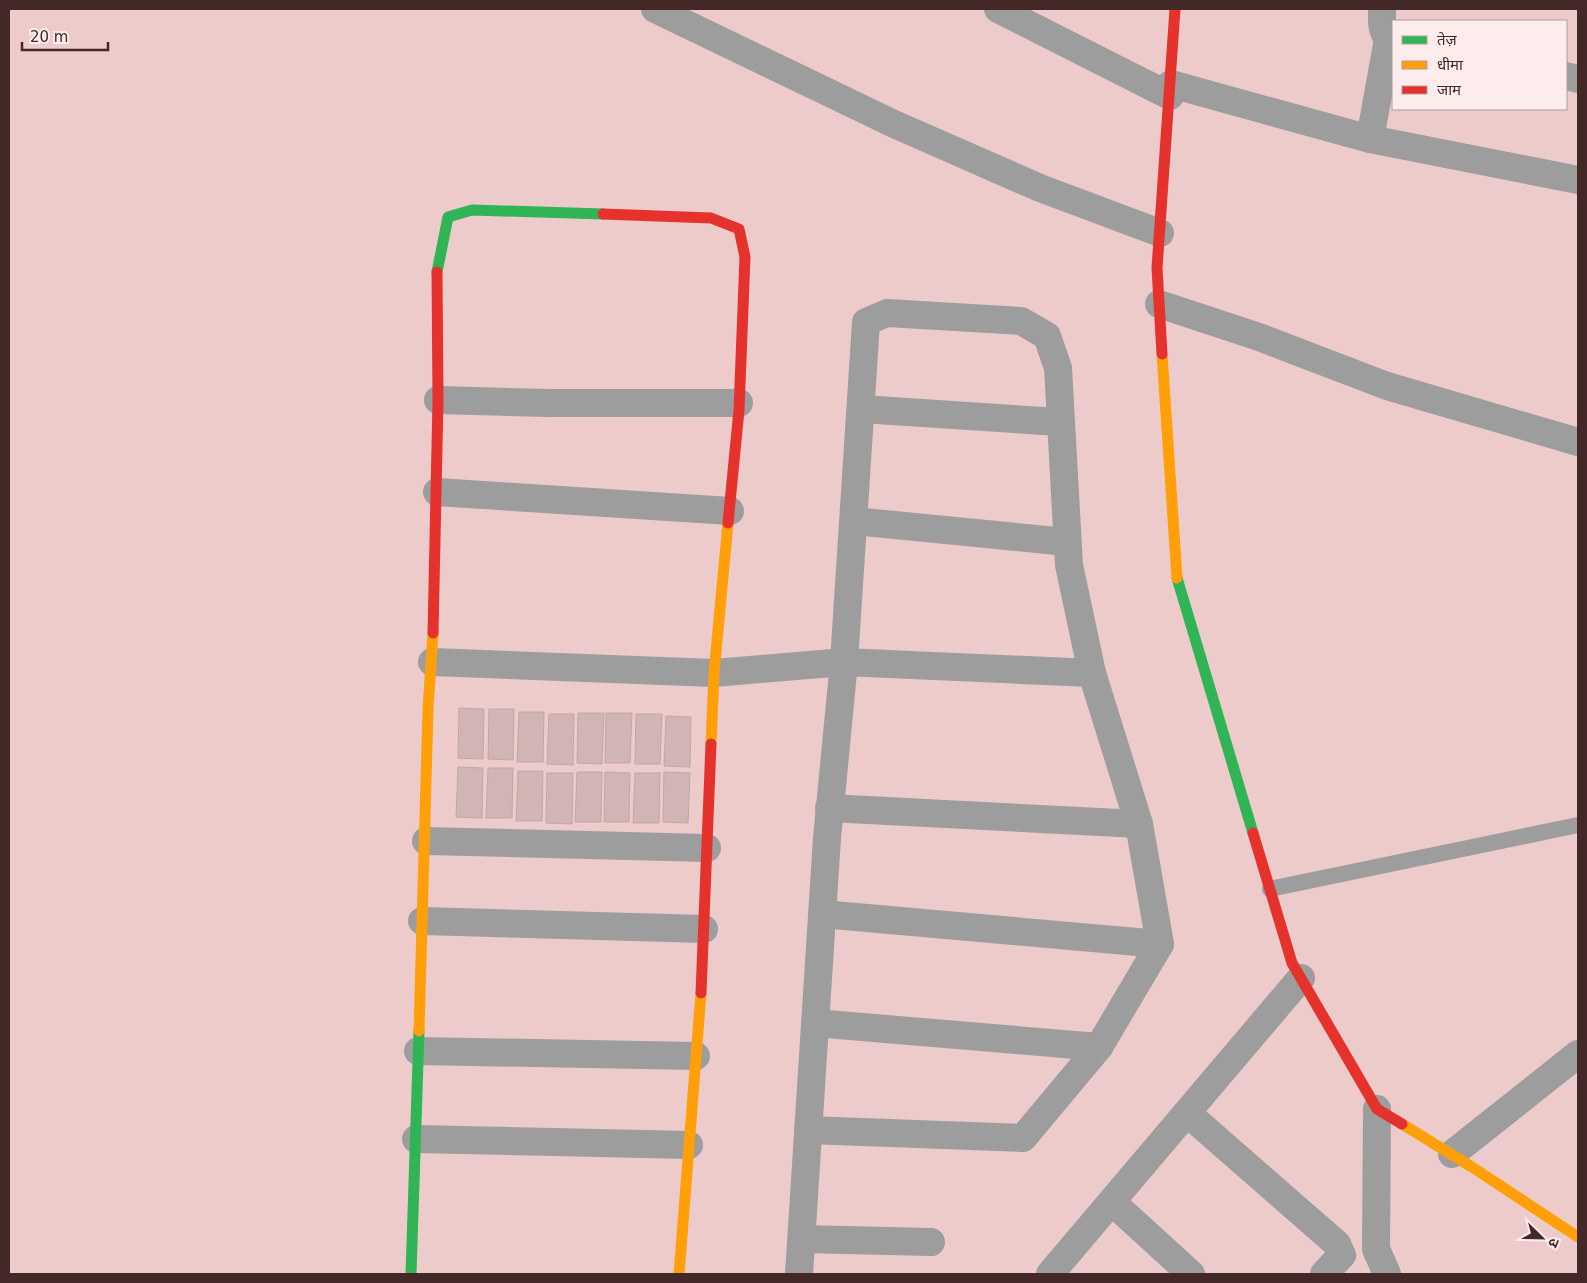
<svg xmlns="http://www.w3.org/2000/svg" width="1587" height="1283" viewBox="0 0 1587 1283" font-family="'DejaVu Sans','Noto Sans Devanagari',sans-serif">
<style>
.building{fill:#d1b4b4;stroke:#c3a6a6}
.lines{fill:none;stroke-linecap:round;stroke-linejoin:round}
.lane{stroke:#9d9d9e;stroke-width:16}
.street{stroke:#9d9d9e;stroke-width:28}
.fast{stroke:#30b455;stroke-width:11}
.slow{stroke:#ff9f0a;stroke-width:11}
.jam{stroke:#e5322d;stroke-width:11}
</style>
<rect width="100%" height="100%" fill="#edcbcb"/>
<g class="building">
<path d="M459,708L484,709L483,759L458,758Z"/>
<path d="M489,709H514L513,760L488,759Z"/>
<path d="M519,712H544L543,762H517Z"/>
<path d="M578,713H604L602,764L577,763Z"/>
<path d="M606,713H632L630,763H605Z"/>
<path d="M549,714H574L573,765L547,764Z"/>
<path d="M636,714H662L660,764H635Z"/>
<path d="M666,716L691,717L690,767L664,766Z"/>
<path d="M458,767L483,768L482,818L456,817Z"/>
<path d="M488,768H513L512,818H486Z"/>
<path d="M518,771H543L542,821H516Z"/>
<path d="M577,772H602L601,822H575Z"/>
<path d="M605,772L630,773L629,822H604Z"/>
<path d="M664,772L690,773L688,823L663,822Z"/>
<path d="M547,773H573L572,824L546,823Z"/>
<path d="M635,773H660L659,823H633Z"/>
</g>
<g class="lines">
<path class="lane" d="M1270,889L1578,825"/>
<g class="street">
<path d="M655,9L894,124L1040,188L1160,233"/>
<path d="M998,9L1170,96"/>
<path d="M1382,9C1382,21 1380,35 1393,41"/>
<path d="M1566,76L1578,79"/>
<path d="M1171,84L1370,139L1578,180"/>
<path d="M1370,139L1388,39"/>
<path d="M1159,304L1259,337L1387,386L1578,442"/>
<path d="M438,400L548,403H739"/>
<path d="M861,409L1059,422"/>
<path d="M437,492L730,511"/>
<path d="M854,521L1067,542"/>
<path d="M432,662L714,673L844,662L1092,673L1069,565L1058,368L1047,336L1021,321L887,313L866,322L844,662L827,838L799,1274"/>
<path d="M829,808L1139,824"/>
<path d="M426,841L707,848"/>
<path d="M822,914L1160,944"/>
<path d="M422,921L704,929"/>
<path d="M815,1023L1099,1047"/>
<path d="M418,1051L696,1056"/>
<path d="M1377,1109L1376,1249L1387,1274"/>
<path d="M1187,1113L1337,1244L1342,1255L1324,1274"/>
<path d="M808,1130L1023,1138L1099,1047L1160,944L1139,824L1092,673"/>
<path d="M416,1139L689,1145"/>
<path d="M1452,1154L1578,1054"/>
<path d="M1112,1202L1191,1274"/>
<path d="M802,1239L931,1242"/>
<path d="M1050,1274L1301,978"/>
</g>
<g class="fast">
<path d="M437,272L448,217L472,210L603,214"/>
<path d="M1177,578L1253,833"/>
<path d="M411,1274L419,1031"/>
</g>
<g class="slow">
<path d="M1162,354L1177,578"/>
<path d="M711,744L714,673L728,523"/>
<path d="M419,1031L428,709L433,633"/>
<path d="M1402,1124L1472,1167L1578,1237"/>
<path d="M679,1274L701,993"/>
</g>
<g class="jam">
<path d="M603,214L711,218L739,229L745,257L739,410L728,523"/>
<path d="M1162,354L1157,268L1175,9"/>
<path d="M433,633L438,400L437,272"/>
<path d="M1253,833L1292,963L1377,1109L1402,1124"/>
<path d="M701,993L711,744"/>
</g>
</g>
<rect width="1587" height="1283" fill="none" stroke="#442727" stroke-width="20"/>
<rect x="1392" y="20" width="175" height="90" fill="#fcecec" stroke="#b29d9d"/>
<rect x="1402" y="36" width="25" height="8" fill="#30b455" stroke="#b29d9d"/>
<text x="1437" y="45" font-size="15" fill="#442727">तेज़</text>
<rect x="1402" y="61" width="25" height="8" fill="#ff9f0a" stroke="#b29d9d"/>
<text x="1437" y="70" font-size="15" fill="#442727">धीमा</text>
<rect x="1402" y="86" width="25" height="8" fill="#e5322d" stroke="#b29d9d"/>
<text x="1437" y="95" font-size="15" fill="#442727">जाम</text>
<g transform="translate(1542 1238) rotate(113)" stroke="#fcecec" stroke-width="4" paint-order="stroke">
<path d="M0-4L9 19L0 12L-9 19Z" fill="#442727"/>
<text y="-8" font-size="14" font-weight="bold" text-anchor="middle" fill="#442727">उ</text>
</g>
<path d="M22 42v8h86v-8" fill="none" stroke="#442727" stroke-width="2.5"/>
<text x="30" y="42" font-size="15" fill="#442727" stroke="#fcecec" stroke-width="4" paint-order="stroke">20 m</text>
</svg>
